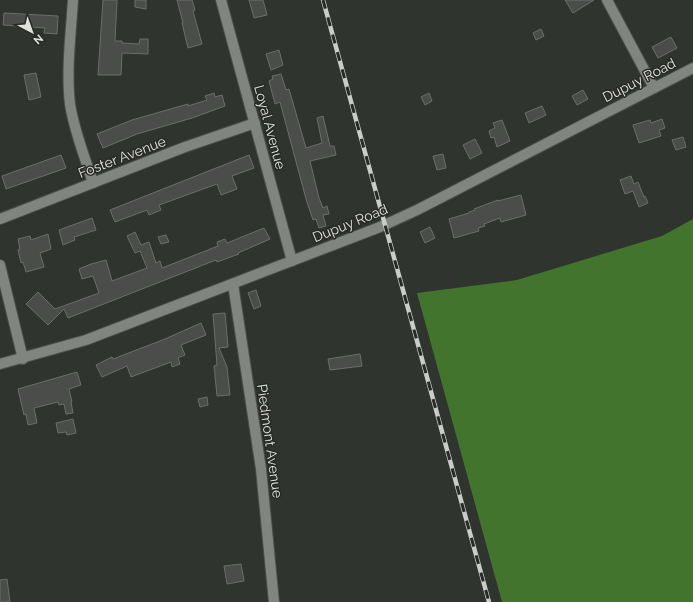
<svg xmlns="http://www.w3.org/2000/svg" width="693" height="602" viewBox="0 0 693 602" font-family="Raleway,sans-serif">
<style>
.forest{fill:#43742d}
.building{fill:#4a4d49;stroke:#6b6f6a}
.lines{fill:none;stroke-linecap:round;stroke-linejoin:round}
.minor-casing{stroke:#4c4f4b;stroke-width:12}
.minor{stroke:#818580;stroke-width:10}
.rail-casing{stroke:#caccc9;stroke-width:4.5}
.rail{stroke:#272a25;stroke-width:3;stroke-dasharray:9;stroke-linecap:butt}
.labels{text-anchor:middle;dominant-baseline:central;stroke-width:3;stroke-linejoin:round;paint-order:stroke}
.street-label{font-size:14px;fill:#e0e2df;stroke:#272a25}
</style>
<rect width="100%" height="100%" fill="#30342f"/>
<path class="forest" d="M693,219V602H502L417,293L517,280L662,236Z"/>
<g class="building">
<path d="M103,0H117L115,41H122V43L139,44L140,39H148V54L122,53L121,75H98Z"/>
<path d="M135,0H146V9L135,7Z"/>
<path d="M177,0H192L195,10L193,11L202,44L188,48L182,23H183Z"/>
<path d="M249,0H263L267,15L254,18Z"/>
<path d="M565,0H594L573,13Z"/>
<path d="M4,13L58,16L57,34L44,33L45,28L3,25Z"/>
<path d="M541,29L544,36L536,40L533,33Z"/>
<path d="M671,37L677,48L658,58L652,47Z"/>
<path d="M279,50L283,65L271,70L266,54Z"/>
<path d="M36,73L41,97L29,100L24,75Z"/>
<path d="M281,74L286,90L289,89L306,148L322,143L317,118L323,116L330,146H334L336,155L310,161L319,198L323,208L327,206L329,214L323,215L326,226L319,228L316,219L313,220L306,199L280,102L275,104L269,81L273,79L272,76Z"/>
<path d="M583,90L588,99L577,105L572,96Z"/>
<path d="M214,93L215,97L222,95L225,106L192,118L137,134L103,148L97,134L132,120L188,104V106L207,100L205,96Z"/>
<path d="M429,93L432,101L425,105L421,97Z"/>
<path d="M542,106L546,115L529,123L525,113Z"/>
<path d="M662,119L665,128L659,130L661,136L639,143L633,125L650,120L651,123Z"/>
<path d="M502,120L510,141L497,147L494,137L491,138L489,131L495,128L493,123Z"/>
<path d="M683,137L686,147L676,150L672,140Z"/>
<path d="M475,139L482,153L470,159L463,145Z"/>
<path d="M443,154L446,168L437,170L433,156Z"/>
<path d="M61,155L66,168L6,189L2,176Z"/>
<path d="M249,155L254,168L232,176L237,189L221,195L217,184L159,205L161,210L149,215L147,210L115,222L110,210Z"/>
<path d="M631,176L634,184L638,182L644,197L645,196L648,203L639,207L633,191L625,194L620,180Z"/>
<path d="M521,195L526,215L501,222L500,218L484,224L485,226L478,228L479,231L454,238L449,219L469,213V212L475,210L474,209L498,200V201Z"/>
<path d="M92,218L96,230L74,237L75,240L63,245L59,230Z"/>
<path d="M430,227L435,238L425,243L420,232Z"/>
<path d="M264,228L270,239L238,253L239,254L217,262L216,260L68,318L64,309L48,325L26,304L38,292L55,309L99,293L93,276L82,279L79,269L91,264L106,260L112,281L147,268L140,251L135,253L127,236L135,232L141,245L149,242L156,263L160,261L162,268L218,246L217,242L225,239L227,243Z"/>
<path d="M48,234L51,249L40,253L44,267L26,272L23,262L21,263L18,250L20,249L18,239L30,236L31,240Z"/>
<path d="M166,235L169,242L161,244L158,237Z"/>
<path d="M256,290L261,306L254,309L248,293Z"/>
<path d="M225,313L228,347L219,348L227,367L230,395L217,396L214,366L217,365L213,314Z"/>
<path d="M201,323L206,335L181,345L185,355L178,358L180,364L172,367L171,362L131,377L127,366L102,377L96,365L112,357L113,359L165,339Z"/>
<path d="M360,354L362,366L330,370L328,359Z"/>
<path d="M77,372L81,385L69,389L72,402H71L73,413L66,414L64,404L59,405L58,402L34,408L37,423L28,425L26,414L24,415L18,389Z"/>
<path d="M207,397L208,405L200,407L198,399Z"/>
<path d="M73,419L76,433L67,435L66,432L58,433L56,423Z"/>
<path d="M241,564L244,581L227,584L224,566Z"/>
<path d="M7,579L10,602H0V580Z"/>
</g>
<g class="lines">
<g class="minor-casing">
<g id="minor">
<path d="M73,0C71,33 66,71 70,104C74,131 85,157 93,183"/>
<path d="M221,0L292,261"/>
<path d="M607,0L654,88"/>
<path d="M0,219L185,147L255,123"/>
<path d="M0,265L23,359"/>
<path d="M233,284L261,469L274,602"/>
<path d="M0,364L86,340L380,227L417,210L693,68"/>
</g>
</g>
<use href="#minor" class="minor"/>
<g class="rail-casing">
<path id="rail" d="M323,0L489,602"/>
</g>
<use href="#rail" class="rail"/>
</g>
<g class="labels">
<g class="street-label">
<text transform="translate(639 80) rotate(-27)">Dupuy Road</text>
<text transform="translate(270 127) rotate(75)">Loyal Avenue</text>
<text transform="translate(122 157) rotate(-21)">Foster Avenue</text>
<text transform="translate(350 223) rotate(-22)">Dupuy Road</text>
<text transform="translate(270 441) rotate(82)">Piedmont Avenue</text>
</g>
</g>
<g transform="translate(32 32) rotate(139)" stroke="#272a25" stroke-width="3" paint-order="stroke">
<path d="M0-3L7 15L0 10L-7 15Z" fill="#e0e2df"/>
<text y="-6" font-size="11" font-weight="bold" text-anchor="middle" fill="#e0e2df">N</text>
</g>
</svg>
